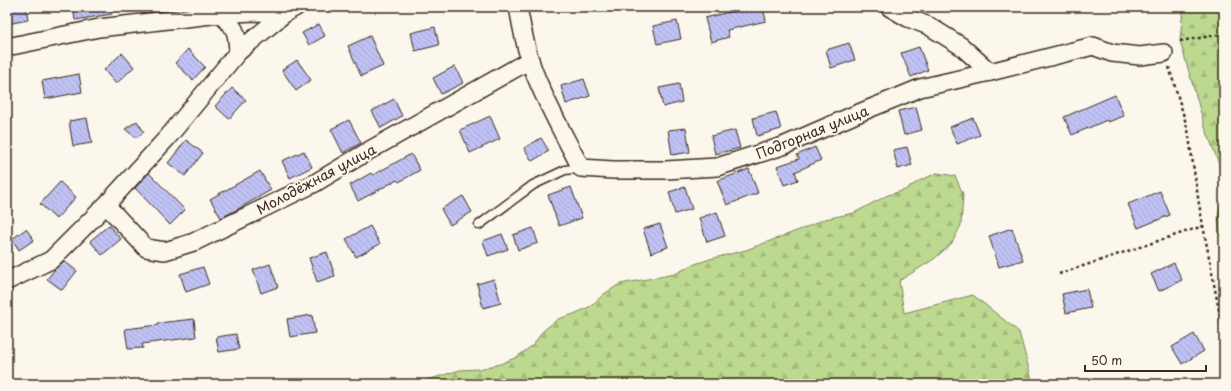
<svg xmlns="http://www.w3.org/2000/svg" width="1231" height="391" viewBox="0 0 1231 391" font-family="'Playpen Sans',sans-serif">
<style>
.forest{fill:url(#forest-firs);stroke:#7c8257}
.building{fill:url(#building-back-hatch);stroke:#3b2a1e}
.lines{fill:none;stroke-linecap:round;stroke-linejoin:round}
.service-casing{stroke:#3b2a1e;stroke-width:11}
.minor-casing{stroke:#3b2a1e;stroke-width:20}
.path{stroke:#3b2a1e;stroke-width:2.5;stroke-dasharray:3 3;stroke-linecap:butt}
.service{stroke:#fbf7ec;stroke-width:8}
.minor{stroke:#fbf7ec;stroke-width:17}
.labels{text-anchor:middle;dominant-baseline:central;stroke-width:4;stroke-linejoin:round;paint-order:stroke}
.street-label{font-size:14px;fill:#3b2a1e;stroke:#fbf7ec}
</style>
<defs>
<pattern id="forest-firs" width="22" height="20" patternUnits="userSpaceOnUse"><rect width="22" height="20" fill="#bdd990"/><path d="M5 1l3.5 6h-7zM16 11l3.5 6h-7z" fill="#a3ba7c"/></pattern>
<pattern id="building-back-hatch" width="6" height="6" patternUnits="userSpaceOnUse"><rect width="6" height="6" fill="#bfc2f4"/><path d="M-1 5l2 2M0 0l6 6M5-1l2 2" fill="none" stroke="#a5a7d1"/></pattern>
</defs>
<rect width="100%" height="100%" fill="#fbf7ec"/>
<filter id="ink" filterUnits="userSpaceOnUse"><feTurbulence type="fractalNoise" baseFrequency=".025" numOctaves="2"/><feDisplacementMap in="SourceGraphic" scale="8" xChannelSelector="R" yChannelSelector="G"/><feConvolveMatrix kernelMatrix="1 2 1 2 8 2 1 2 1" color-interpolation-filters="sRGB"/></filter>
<g filter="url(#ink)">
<g class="forest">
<path d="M1183,7H1224V184L1222,172L1205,127L1180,41Z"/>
<path d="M937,173L955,176L963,194L961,225L952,243L934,259L899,281L904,313L973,295L1019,332L1033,384H414L460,370L479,369L500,364L517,357L533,345L543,331L558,319L574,314L591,306L604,294L620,284L675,274L692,265L710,259L746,250L802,229L825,219L854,213L888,195L905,190L919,181Z"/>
<path d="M1224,190V248L1220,232L1218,216Z"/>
</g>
<g class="building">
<path d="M7,7H26L28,20L7,24Z"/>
<path d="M73,7H112V14L75,20Z"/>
<path d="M749,7H763L766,21L727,30L729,37L711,42L705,18Z"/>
<path d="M677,21L681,39L657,44L653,26Z"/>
<path d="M319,24L325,36L309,45L302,33Z"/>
<path d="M435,27L439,45L415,51L411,33Z"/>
<path d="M370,36L383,66L361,76L348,46Z"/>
<path d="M849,43L855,60L831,68L826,50Z"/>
<path d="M919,47L928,70L911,77L901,53Z"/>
<path d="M188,49L205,67L193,80L175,63Z"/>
<path d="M122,53L134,67L116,84L104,70Z"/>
<path d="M297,60L311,80L296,91L282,70Z"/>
<path d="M455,66L463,83L441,94L433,78Z"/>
<path d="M79,74L82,92L45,99L42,81Z"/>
<path d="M584,79L590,96L566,104L561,86Z"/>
<path d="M679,84L682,102L663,107L659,88Z"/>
<path d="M232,88L246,100L229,119L215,106Z"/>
<path d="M1115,95L1124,116L1108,122L1107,120L1072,135L1064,117Z"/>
<path d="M394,99L402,116L381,128L372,111Z"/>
<path d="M916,107L922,130L904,135L898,111Z"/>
<path d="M776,112L781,129L757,136L753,118Z"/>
<path d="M490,116L500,139L470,153L460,130Z"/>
<path d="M87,118L92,143L73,146L69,121Z"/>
<path d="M973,118L980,135L957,144L950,127Z"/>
<path d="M349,120L361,143L343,153L331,129Z"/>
<path d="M137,121L144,132L136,138L125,129Z"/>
<path d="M686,128L690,152L672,155L668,130Z"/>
<path d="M735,130L740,148L715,154L711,136Z"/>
<path d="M541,138L549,151L532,161L524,148Z"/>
<path d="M186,140L203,153L185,176L168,163Z"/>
<path d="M815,147L821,160L795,172L798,180L784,185L777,166L799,159L797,155Z"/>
<path d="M907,147L912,165L898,169L893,150Z"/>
<path d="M304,151L312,167L290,178L282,161Z"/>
<path d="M411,154L420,170L399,182L397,180L358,201L350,185L371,173L373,175Z"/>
<path d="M749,169L758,193L727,205L717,181Z"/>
<path d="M260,171L271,190L238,209L221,218L210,199Z"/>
<path d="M149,173L185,210L170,225L135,188Z"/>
<path d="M60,182L76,197L56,219L40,204Z"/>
<path d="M571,187L582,218L559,226L548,195Z"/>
<path d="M685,187L692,209L675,214L669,192Z"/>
<path d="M1160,191L1170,215L1138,228L1128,204Z"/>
<path d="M463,196L472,212L450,225L441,209Z"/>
<path d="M717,212L725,236L707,242L699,218Z"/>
<path d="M660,224L668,247L651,253L643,229Z"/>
<path d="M109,225L121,239L102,255L90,241Z"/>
<path d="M370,226L380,244L356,257L346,239Z"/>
<path d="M533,228L538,243L518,250L513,235Z"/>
<path d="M1012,228L1023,260L999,267L989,236Z"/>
<path d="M26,229L34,240L19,250L12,239Z"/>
<path d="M502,234L508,249L488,256L483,241Z"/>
<path d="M327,252L335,276L317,282L309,258Z"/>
<path d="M64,261L77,271L62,290L47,279L55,269Z"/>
<path d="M1174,263L1182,280L1159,291L1151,274Z"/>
<path d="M270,264L278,287L261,293L253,270Z"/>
<path d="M203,267L209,284L186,292L180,274Z"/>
<path d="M494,279L501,303L483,308L477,284Z"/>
<path d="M1087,289L1091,308L1066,313L1062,294Z"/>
<path d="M312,315L315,333L290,337L287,319Z"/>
<path d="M194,319L196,337L142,344L143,348L128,349L125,329L158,325V323Z"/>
<path d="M236,334L239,349L219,352L216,337Z"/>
<path d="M1194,334L1204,351L1182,364L1172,347Z"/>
</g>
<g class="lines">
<g class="service-casing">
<path id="service" d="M479,225L533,185L565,170L581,168"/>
</g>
<g class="minor-casing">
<g id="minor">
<path d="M518,7C522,29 526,51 534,72C547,105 565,137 581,168L613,170H666L717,167L783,146L854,115L920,88L990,72"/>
<path d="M889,7L908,18L929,26L961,46L990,72L1093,46L1112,53L1140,56L1164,53"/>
<path d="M220,14C236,28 237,31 238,52"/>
<path d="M7,47L99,28L220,14L253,12L285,13L296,7"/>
<path d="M106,205L146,248L165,251L194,242L315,183L370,150L530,60"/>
<path d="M7,281L51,260L106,205L168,137L238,52L285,13"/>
</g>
</g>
<g class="path">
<path d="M1180,41L1224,34"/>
<path d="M1169,67L1188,130L1199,204L1224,337"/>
<path d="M1059,274L1203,226"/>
</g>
<use href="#service" class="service"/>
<use href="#minor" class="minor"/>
</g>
</g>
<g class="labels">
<g class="street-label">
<text transform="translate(812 132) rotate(-22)">Подгорная улица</text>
<text transform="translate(316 179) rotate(-28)">Молодёжная улица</text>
</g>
</g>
<rect width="1231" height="391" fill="none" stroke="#fbf7ec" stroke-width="24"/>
<rect x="12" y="12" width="1207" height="367" fill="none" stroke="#3b2a1e" stroke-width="1.5" filter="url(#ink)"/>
<path d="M1085 365v6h121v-6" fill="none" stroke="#3b2a1e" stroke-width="2"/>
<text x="1091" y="365" font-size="12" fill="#3b2a1e" stroke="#fbf7ec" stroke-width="3" paint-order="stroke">50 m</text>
</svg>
